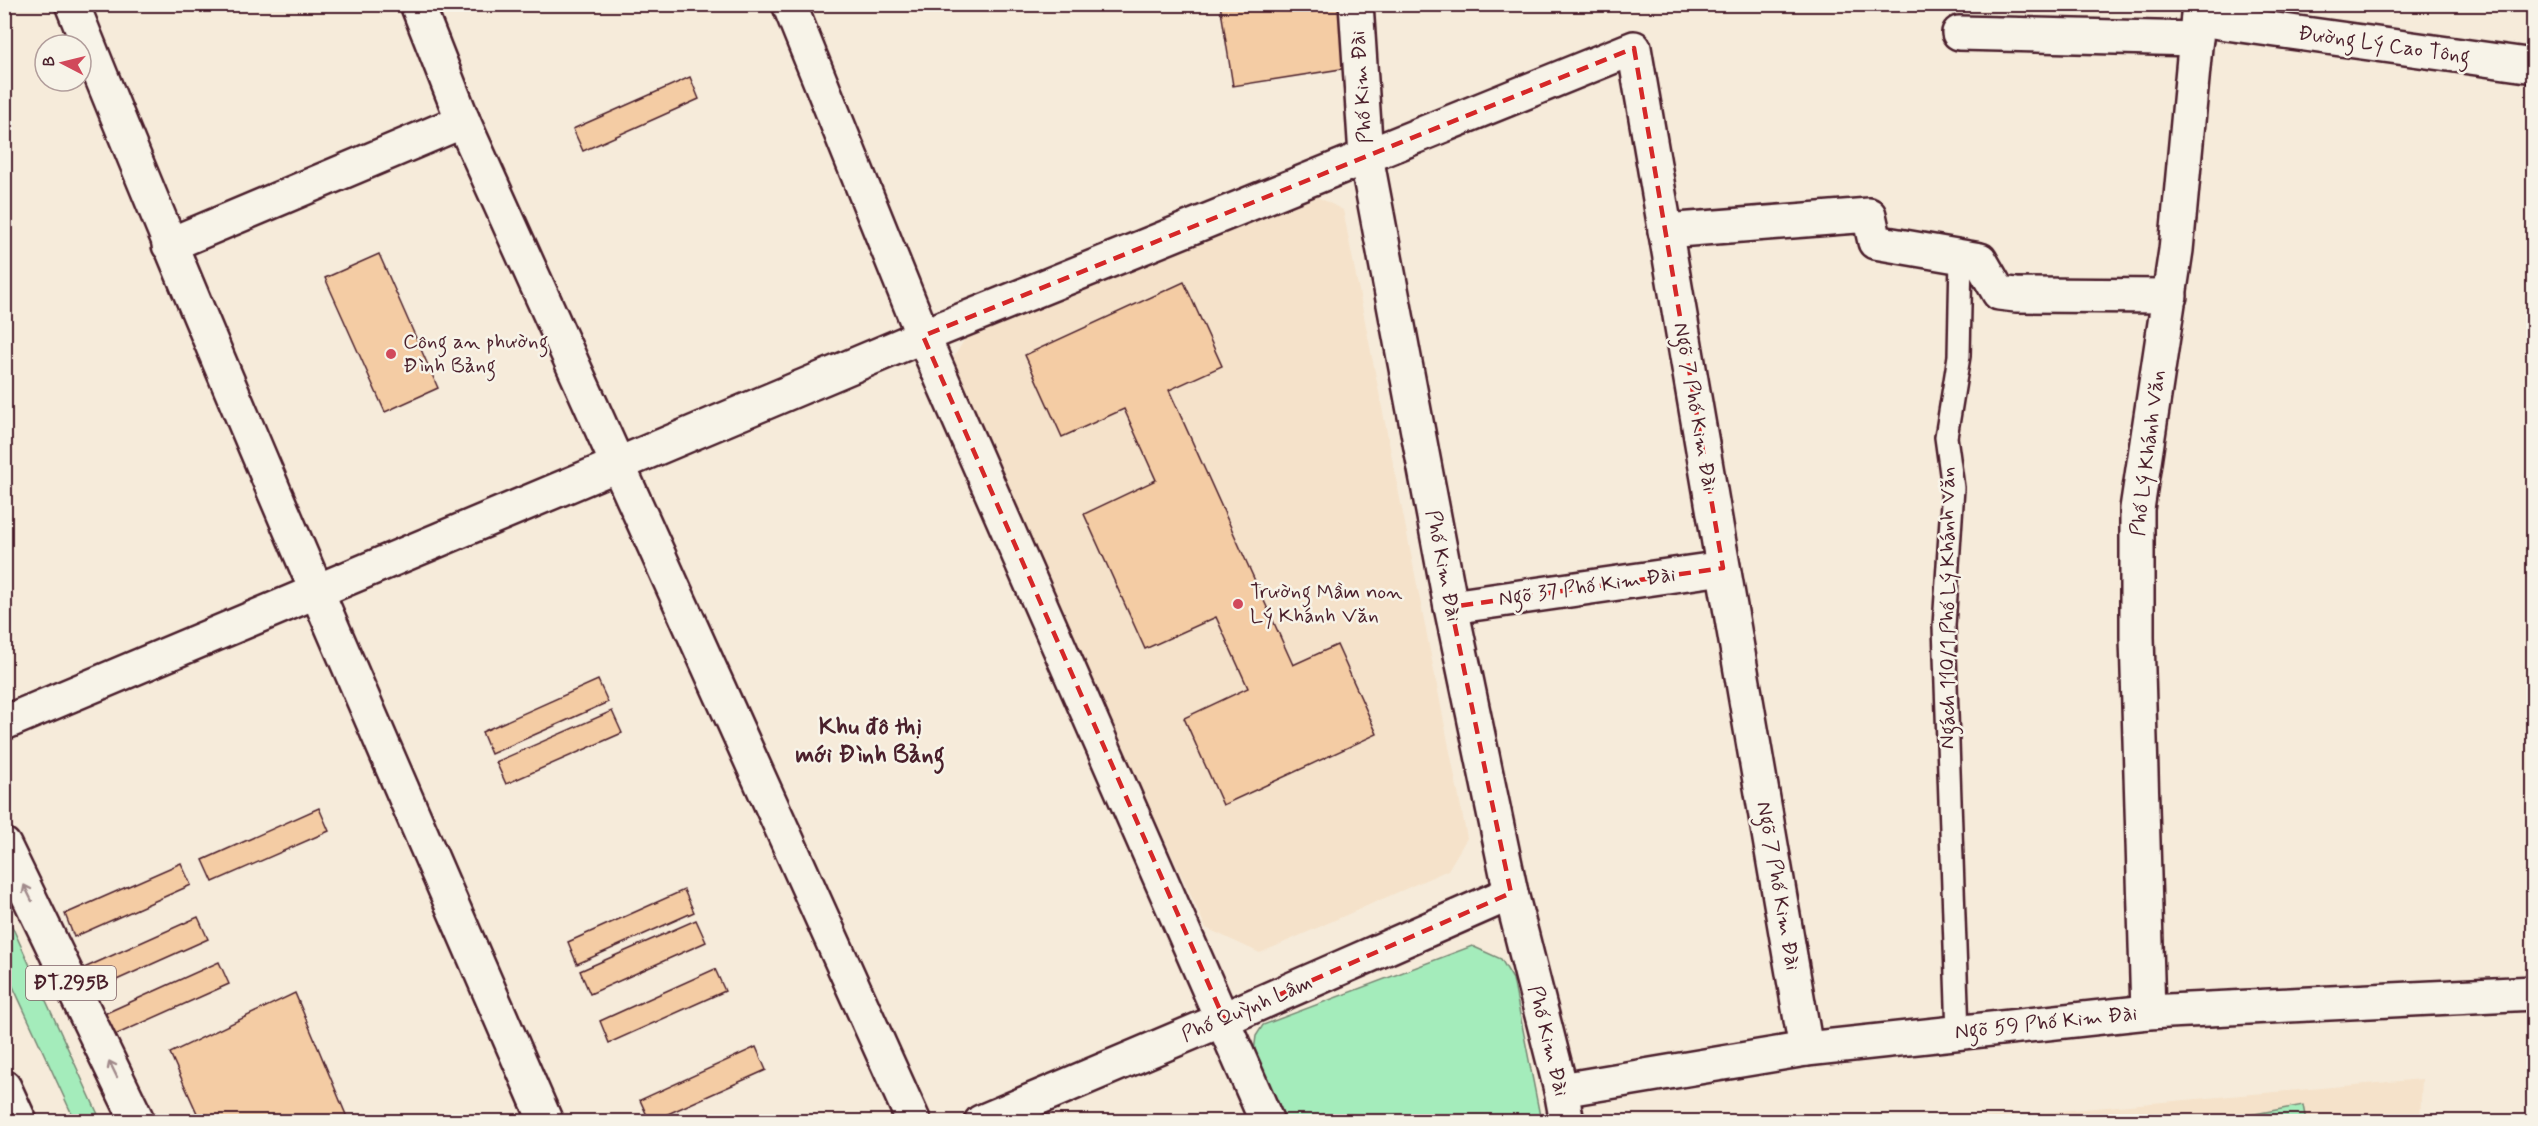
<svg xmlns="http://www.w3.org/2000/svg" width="2538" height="1126" viewBox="0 0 2538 1126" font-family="Mynerve,sans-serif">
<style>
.built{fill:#f5e2ca}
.green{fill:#a4ecbb;stroke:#778673;stroke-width:1.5}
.building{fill:#f4cca4;stroke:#4a1f2b;stroke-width:1.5}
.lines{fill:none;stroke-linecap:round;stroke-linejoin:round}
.lane-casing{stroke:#4a1f2b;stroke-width:26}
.street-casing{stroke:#4a1f2b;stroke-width:38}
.secondary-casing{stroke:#4a1f2b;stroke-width:38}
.primary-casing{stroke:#4a1f2b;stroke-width:38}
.lane{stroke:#f7f3e8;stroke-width:21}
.street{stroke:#f7f3e8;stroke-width:33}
.secondary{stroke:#f7f3e8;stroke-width:33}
.primary{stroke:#f7f3e8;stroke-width:33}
.oneway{stroke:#a0898a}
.marked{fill:none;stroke:#d62828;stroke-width:4.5;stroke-dasharray:12 8;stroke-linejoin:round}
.poi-dot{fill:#d1495b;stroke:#f7f3e8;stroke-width:2}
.labels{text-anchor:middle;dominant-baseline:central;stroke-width:5;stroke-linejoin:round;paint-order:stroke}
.shield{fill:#f7f3e8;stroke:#7e5f64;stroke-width:1.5}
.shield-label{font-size:20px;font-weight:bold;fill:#4a1f2b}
.street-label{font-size:21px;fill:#4a1f2b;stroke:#f7f3e8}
.poi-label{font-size:21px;fill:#4a1f2b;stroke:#f7f3e8;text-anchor:start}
.quarter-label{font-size:24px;font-weight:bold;fill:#4a1f2b;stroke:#f7f3e8}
</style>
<rect width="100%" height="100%" fill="#f6ebda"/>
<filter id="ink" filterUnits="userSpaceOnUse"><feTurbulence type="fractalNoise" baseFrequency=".0167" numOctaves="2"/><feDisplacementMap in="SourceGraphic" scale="12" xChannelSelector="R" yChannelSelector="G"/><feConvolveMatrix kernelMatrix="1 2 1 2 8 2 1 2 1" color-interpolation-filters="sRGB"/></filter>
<g filter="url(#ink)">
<g class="built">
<path d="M1306,191L1343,210L1467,838L1448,870L1260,953L1206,928L945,371L967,336Z"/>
<path d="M2422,1079L2420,1121H1950Z"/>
</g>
<g class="green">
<path d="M5,911L101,1121H75L5,969Z"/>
<path d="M1472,946L1501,959L1513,979L1541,1121H1284L1254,1052L1256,1036L1263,1025Z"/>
<path d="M2303,1105L2306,1121H2217Z"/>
</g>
<g class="building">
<path d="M1220,4H1338L1347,68L1233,86Z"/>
<path d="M690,77L699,99L583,151L573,129Z"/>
<path d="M379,254L438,388L385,412L325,278Z"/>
<path d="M1184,282L1222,366L1169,390L1293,665L1337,645L1377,734L1223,805L1184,718L1248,688L1216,617L1145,649L1084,514L1156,480L1124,409L1062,437L1025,355Z"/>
<path d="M598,680L608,702L491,754L482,732Z"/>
<path d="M612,711L622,733L506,784L496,762Z"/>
<path d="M319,808L329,831L213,882L203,860Z"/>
<path d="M181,863L191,885L74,937L65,914Z"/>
<path d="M684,890L694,912L577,964L568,942Z"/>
<path d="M198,917L208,939L92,991L82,969Z"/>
<path d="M696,920L706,942L590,994L580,971Z"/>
<path d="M219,962L229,984L113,1036L104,1014Z"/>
<path d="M715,969L725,991L609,1043L600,1021Z"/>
<path d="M295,993L349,1122H201L170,1053Z"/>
<path d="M756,1047L766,1070L650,1122L640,1100Z"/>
</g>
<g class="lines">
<g class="lane-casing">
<path id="lane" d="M1958,1033L1944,626L1953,488L1946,437L1959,356L1961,256"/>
</g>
<g class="street-casing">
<g id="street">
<path d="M72,4C223,380 385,750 546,1122"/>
<path d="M417,4L463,121L914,1122"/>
<path d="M789,4L923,336L1267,1122"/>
<path d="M1356,4L1366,156L1451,607L1511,893L1561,1090L1567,1122"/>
<path d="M1959,33L2196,39"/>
<path d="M1665,231L1869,215L1875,242L1980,260L1999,293L2016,295L2170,296"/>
<path d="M169,245L463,121"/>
<path d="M1451,607L1723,568"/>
<path d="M4,723L923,336L1634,48L1806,1049"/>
<path d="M1561,1090L1806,1049L2148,1012L2534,993"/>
<path d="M981,1122L1224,1019L1511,893"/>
</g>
</g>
<g class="secondary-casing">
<g id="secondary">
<path d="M2198,19L2534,66"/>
<path d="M2148,1012L2137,637V509L2176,250L2199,4"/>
</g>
</g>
<g class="primary-casing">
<g id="primary">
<path d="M4,845L138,1122"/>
<path d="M4,1087L20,1122"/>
</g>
</g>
<use href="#lane" class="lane"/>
<use href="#street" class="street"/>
<use href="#secondary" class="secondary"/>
<use href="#primary" class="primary"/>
</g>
<defs><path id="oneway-shaft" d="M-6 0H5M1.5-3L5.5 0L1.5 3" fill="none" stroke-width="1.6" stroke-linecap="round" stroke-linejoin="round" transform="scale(1.5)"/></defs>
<g class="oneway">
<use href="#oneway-shaft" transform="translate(28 893) rotate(-116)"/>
<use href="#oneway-shaft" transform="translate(113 1069) rotate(-116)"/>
</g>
</g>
<path class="marked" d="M1634,48L1723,568L1451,607L1511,893L1224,1019L923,336Z"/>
<g class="poi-dot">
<circle cx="391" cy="354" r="6"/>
<circle cx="1238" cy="604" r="6"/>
</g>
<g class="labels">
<rect class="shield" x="26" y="966" width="90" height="34" rx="4.5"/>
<g class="shield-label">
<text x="71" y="983">ĐT.295B</text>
</g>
<g class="street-label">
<text transform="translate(2384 45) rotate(8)">Đường Lý Cao Tông</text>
<text transform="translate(1362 87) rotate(-94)">Phố Kim Đài</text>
<text transform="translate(1695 407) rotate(80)">Ngõ 7 Phố Kim Đài</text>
<text transform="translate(2148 453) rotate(-83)">Phố Lý Khánh Văn</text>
<text transform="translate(1443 566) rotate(79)">Phố Kim Đài</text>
<text transform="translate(1587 587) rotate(-8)">Ngõ 37 Phố Kim Đài</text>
<text transform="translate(1948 608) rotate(-90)">Ngách 110/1 Phố Lý Khánh Văn</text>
<text transform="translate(1778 886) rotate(80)">Ngõ 7 Phố Kim Đài</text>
<text transform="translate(1247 1009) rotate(-23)">Phố Quỳnh Lâm</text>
<text transform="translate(2046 1023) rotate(-6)">Ngõ 59 Phố Kim Đài</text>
<text transform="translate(1548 1041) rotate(76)">Phố Kim Đài</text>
</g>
<g class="poi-label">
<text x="403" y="342">Công an phường<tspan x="403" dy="24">Đình Bảng</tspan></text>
<text x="1250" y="592">Trường Mầm non<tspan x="1250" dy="24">Lý Khánh Văn</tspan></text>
</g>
<g class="quarter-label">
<text x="870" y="727">Khu đô thị<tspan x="870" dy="28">mới Đình Bảng</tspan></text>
</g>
</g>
<rect width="2538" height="1126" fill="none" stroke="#f7f3e8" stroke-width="24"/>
<rect x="12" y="12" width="2514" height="1102" fill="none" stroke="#4a1f2b" stroke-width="2" filter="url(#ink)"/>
<g transform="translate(63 63) rotate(277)"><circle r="28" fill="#f7f3e8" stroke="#b29e9c" stroke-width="1.5"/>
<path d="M0-4.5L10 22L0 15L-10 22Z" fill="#d1495b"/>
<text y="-9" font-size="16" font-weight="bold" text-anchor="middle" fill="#4a1f2b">B</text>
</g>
</svg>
